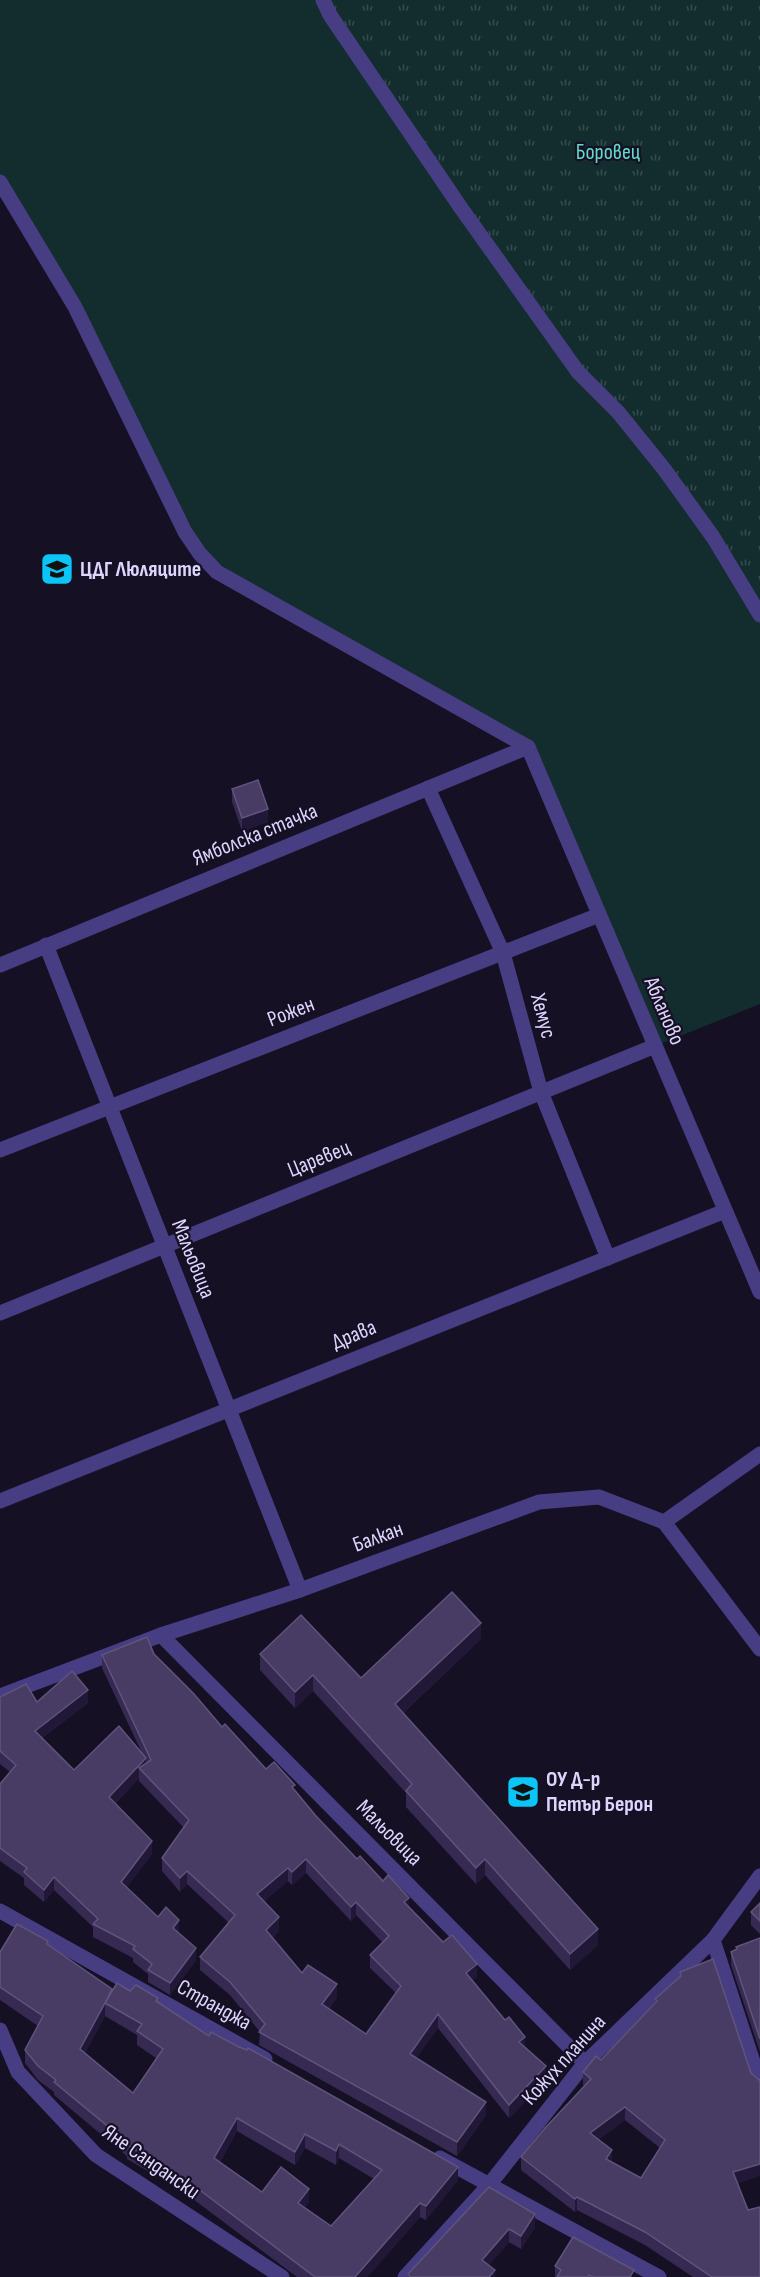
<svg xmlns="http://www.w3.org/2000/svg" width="760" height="2277" viewBox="0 0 760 2277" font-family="'Sofia Sans Condensed',sans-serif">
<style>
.grass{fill:#132d2f}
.park{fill:url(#park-tufts)}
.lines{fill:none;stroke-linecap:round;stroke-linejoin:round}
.street{stroke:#473d82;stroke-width:15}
.wall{fill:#362a52;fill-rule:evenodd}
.shaded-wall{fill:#211838}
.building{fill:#483c64;stroke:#5f547c;stroke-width:1.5;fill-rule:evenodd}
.labels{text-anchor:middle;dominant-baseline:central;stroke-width:4.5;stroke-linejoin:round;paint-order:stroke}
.park-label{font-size:22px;fill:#64dbca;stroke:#161025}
.poi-label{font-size:22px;font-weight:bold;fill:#ded5fd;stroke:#161025;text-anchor:start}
.street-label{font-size:22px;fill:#ded5fd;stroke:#161025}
</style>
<defs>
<pattern id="park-tufts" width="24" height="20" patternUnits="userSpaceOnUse" patternTransform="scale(1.5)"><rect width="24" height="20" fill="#132d2f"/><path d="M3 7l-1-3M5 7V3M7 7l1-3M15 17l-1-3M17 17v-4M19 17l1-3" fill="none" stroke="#354b4e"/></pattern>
</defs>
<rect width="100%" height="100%" fill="#161025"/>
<path class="grass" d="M0,0H323L760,615V1004L655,1046L528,747L200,554L75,307L0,182Z"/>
<path class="park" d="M323,0H760V615L713,537L578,372Z"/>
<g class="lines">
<g class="street">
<path d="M323,0L330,15L461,208L578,372L618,412L664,469L713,537L760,615"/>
<path d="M0,182L75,307L185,532L200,554L217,572L528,747"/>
<path d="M528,747L760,1292"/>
<path d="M428,788L503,953L541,1092L608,1258"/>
<path d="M46,945L300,1590"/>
<path d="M0,965L528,747"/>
<path d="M0,1150L599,915"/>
<path d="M0,1313L655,1046"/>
<path d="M0,1501L725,1211"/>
<path d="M664,1522L760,1649"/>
<path d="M161,1635L585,2063"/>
<path d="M0,1696L161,1635L300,1590L539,1502L599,1497L664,1522L760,1454"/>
<path d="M0,1911L265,2059"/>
<path d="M713,1940L760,2083"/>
<path d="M0,2030L18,2072L96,2155L282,2277"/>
<path d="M440,2158L659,2277"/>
<path d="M405,2277L489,2185L585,2063L713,1940L760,1876"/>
</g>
</g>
<g class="wall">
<path d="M232,789L268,822L242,831L232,802Z"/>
<path d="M481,1639L403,1713L598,1945L570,1970L485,1875L476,1884L406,1807V1793L313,1691L295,1708L260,1670V1654L361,1678Z"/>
<path d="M154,1654L222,1727L266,1769L295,1791L316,1816L357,1859L409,1907L477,1977L473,1980L525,2048L546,2080L509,2118L438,2028L416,2058L486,2115L457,2156L259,2045L260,2032L230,1995L200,1970V1957L229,1923L187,1884L180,1892L162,1871V1858L184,1828L139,1781V1778L115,1804L152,1854L126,1888L158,1917L179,1932V1933L196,1960L170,1995L148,1982V1974L133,1962V1958L93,1937V1927L54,1890L44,1902L24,1885V1878L0,1861V1784L10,1772L0,1764V1697L37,1702L88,1703L42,1738L74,1770L142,1753L102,1668V1655ZM306,1873L351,1921L356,1915L383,1943L370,1955V1968L396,1993L366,2034L329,2009L337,1997L302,1973L272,1938L279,1931L264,1901L288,1881L292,1885Z"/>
<path d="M760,1903V1934L751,1925V1912Z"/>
<path d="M760,1938V2052L731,1965V1952L736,1950V1947Z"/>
<path d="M48,1945L112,1989L130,1991L158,2003L209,2036L458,2180L426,2220L420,2217L367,2277H297L185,2193L127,2159V2156L54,2095V2092L38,2080L25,2063V2050L38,2026L0,2000V1952ZM105,2016L137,2035V2045L156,2058L133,2093L85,2053ZM237,2131L295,2165L305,2148L336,2165L339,2158L374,2179L331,2226L305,2207L309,2202L262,2192L220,2162Z"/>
<path d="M680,1972L737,2184L760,2277H693L645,2245L577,2210L575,2212L521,2170V2157L584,2086L583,2085V2072L601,2060L655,2002V1999L680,1977ZM625,2120L660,2148L641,2178L612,2162L598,2140Z"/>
<path d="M489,2187L535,2227L521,2249L509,2242L489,2265L495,2277H408V2274Z"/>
<path d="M555,2266L634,2277H555Z"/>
</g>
<g class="shaded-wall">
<path d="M268,809V822L242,831V818Z"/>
<path d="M481,1623V1639L395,1720V1704Z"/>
<path d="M313,1675V1691L295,1708V1692Z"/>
<path d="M88,1690V1703L35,1743V1731Z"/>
<path d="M146,1758V1771L139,1768V1778L109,1810V1797Z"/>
<path d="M152,1841V1854L121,1895V1882Z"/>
<path d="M306,1859V1873L292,1885V1872Z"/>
<path d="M485,1859V1875L476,1884V1868Z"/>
<path d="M288,1868V1881L257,1907V1894Z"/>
<path d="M187,1871V1884L180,1892V1878Z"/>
<path d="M54,1877V1890L44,1902V1890Z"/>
<path d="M409,1898V1911L404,1902Z"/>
<path d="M356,1902V1915L351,1921V1907Z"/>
<path d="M279,1917V1931L266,1943V1930Z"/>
<path d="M179,1920V1932L173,1941V1928Z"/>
<path d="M598,1929V1945L570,1970V1954Z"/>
<path d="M196,1948V1960L170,1995V1983Z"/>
<path d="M477,1964V1977L466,1986V1973Z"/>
<path d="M337,1984V1997L322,2018V2004Z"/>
<path d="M105,2003V2016L80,2062V2049Z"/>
<path d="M438,2014V2028L410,2067V2054Z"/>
<path d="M525,2037V2050L519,2042Z"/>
<path d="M546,2066V2080L509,2118V2105Z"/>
<path d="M486,2102V2115L457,2156V2142Z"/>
<path d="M625,2107V2120L590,2146V2133Z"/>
<path d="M237,2118V2131L214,2172V2158Z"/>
<path d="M305,2134V2148L295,2165V2152Z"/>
<path d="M339,2144V2158L336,2165V2151Z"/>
<path d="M612,2150V2163L606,2159Z"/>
<path d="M760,2164V2176L733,2185V2172Z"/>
<path d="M458,2167V2180L426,2220V2206Z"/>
<path d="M309,2189V2202L298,2216V2203Z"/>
<path d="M577,2197V2210L575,2212V2199Z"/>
<path d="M420,2203V2217L367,2277H355Z"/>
<path d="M535,2214V2227L521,2249V2236Z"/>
<path d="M509,2229V2242L482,2273V2260Z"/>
<path d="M495,2270V2277H489Z"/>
</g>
<g class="building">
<path d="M258,780L268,809L242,818L232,789Z"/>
<path d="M452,1592L481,1623L395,1704L598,1929L570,1954L485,1859L476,1868L406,1791L412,1784L313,1675L295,1692L260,1654L301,1615L361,1678Z"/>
<path d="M147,1637L154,1654L194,1694L222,1727L225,1724L266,1769L274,1762L295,1785L292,1787L316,1816L357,1859L360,1856L383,1881L388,1875L409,1898L404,1902L443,1942L452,1935L477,1964L466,1973L505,2020L509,2017L525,2037L519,2042L546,2066L509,2105L438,2014L410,2054L486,2102L457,2142L259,2032L265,2024L230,1982L200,1957L235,1915L187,1871L180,1878L162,1858L189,1820L139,1768L151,1760L102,1655ZM306,1859L351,1907L356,1902L389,1936L370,1955L401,1986L366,2034L322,2004L337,1984L308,1965L302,1973L266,1930L279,1917L257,1894L288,1868L292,1872Z"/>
<path d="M72,1671L88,1690L35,1731L74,1770L119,1726L146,1758L109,1797L152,1841L121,1882L158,1917L166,1907L179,1920L173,1928L196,1948L170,1983L148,1970L152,1964L133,1949L135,1946L93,1924L98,1919L54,1877L44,1890L24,1872L27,1868L0,1848V1784L16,1765L0,1751V1697L26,1684L37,1702Z"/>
<path d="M760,1903V1921L751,1912Z"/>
<path d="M17,1924L48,1941L47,1944L112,1989L105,2003L117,1983L130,1991L136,1985L158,1998L156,2001L209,2036L211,2032L239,2047L247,2050L248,2048L458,2167L426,2206L420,2203L355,2277H315L185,2179L127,2145L128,2143L54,2082L56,2080L38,2066L25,2050L43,2016L0,1987V1952ZM105,2003L142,2024L137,2031L163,2049L133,2093L80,2049ZM237,2118L295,2152L305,2134L336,2151L339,2144L382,2170L331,2226L298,2203L309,2189L281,2167L262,2192L214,2158Z"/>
<path d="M760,1938V2039L731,1952L737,1949L736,1947Z"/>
<path d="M713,1959L751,2073L759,2080L760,2079V2164L733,2172L748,2210L760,2207V2277H712L645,2232L577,2197L575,2199L521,2157L545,2128L591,2079L583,2072L596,2056L601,2060L657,2001L655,1999L681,1976L680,1972ZM625,2107L665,2140L641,2178L606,2159L612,2150L590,2133Z"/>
<path d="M489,2187L535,2214L521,2236L509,2229L482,2260L495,2270L489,2277H410L408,2274Z"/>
<path d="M573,2237L634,2270L630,2277H593L589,2275L588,2277H557L561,2270L555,2266Z"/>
</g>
<defs>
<g id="school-square" transform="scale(1.725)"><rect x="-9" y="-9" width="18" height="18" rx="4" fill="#0ac5f5" stroke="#161025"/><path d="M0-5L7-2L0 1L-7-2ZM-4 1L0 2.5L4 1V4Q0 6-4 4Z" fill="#111"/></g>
</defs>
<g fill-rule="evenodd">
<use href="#school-square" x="57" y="569"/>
<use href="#school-square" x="523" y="1792"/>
</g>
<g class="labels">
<g class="park-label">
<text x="608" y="152">Боровец</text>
</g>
<g class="poi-label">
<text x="80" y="569">ЦДГ Люляците</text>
<text x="546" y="1779">ОУ Д-р<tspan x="546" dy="25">Петър Берон</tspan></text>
</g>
<g class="street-label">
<text transform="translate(255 835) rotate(-22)">Ямболска стачка</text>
<text transform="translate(664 1011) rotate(67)">Абланово</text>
<text transform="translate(291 1012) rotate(-21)">Рожен</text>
<text transform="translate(543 1016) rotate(75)">Хемус</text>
<text transform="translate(319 1159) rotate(-22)">Царевец</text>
<text transform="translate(193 1259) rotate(68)">Мальовица</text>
<text transform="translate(354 1335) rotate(-22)">Драва</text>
<text transform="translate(378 1537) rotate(-20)">Балкан</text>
<text transform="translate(389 1833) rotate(45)">Мальовица</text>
<text transform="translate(214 2005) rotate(29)">Странджа</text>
<text transform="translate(564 2060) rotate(-48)">Кожух планина</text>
<text transform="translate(151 2162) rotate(35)">Яне Сандански</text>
</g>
</g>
</svg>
